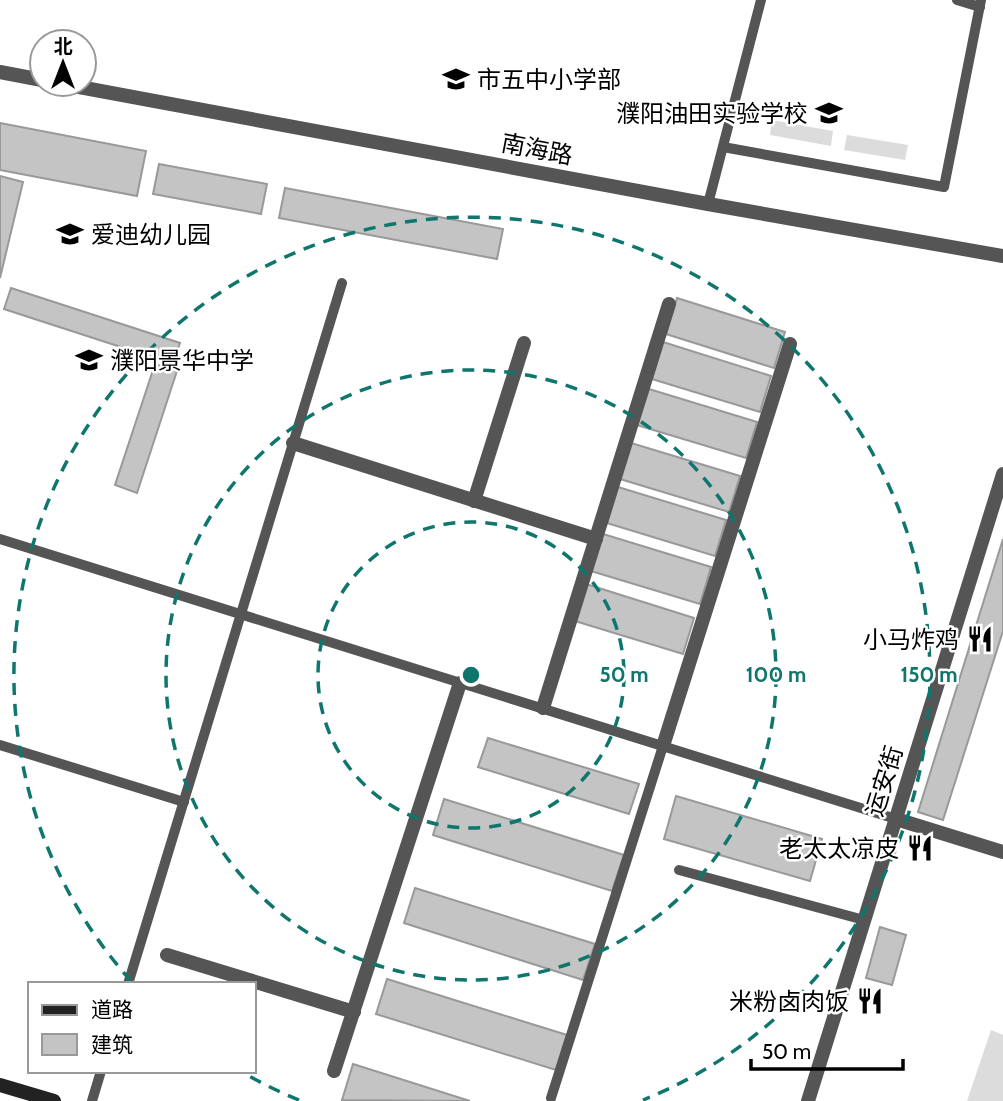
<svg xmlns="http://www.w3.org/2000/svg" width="1003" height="1101" viewBox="0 0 1003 1101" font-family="Cabin,'Noto Sans SC',sans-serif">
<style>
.green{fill:#dcdcdc}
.building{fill:#c4c4c4;stroke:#999;stroke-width:2}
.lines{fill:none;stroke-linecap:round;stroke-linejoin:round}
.service{stroke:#555;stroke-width:10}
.minor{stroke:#555;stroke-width:14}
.tertiary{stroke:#555;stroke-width:14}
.secondary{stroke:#222;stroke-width:14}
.ring{fill:none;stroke:#0f766e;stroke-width:3.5;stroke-dasharray:12 9}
.labels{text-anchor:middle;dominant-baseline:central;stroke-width:5;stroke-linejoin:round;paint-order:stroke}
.poi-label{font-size:24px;fill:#000;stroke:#fff;text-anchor:end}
.street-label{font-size:24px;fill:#000;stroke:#fff}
.centre{fill:#0f766e;stroke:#fff;stroke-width:3.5}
.ring-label{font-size:21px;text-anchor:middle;font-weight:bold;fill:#0f766e;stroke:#fff;stroke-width:5;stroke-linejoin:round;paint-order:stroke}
</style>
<rect width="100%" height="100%" fill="#fff"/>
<g class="green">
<path d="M772,120L833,131L831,146L770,135Z"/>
<path d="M847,135L908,145L905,160L844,150Z"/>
<path d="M991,1030L1003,1035V1101H967Z"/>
</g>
<g class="building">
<path d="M0,123L146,151L137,196L0,170Z"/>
<path d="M159,164L267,184L261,214L153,194Z"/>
<path d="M0,176L23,182L0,278Z"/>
<path d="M285,188L503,229L497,259L279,218Z"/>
<path d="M11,288L180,343L173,364L4,309Z"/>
<path d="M677,298L785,332L774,368L666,334Z"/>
<path d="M663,342L771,376L760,412L652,379Z"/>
<path d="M155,364L177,371L137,493L115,485Z"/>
<path d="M649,389L757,422L746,458L637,425Z"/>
<path d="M631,443L740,476L729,512L620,479Z"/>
<path d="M618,487L726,520L715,556L607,523Z"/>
<path d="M603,534L711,567L700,604L591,571Z"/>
<path d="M1003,539V631L943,820L918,812Z"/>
<path d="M586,584L694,618L683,654L575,621Z"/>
<path d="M488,738L639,784L629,814L478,767Z"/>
<path d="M676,796L822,839L810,881L664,839Z"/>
<path d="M444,799L624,855L612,891L433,835Z"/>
<path d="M415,888L595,944L583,980L404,923Z"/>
<path d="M880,927L906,935L892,985L866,978Z"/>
<path d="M387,979L567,1035L556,1070L376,1014Z"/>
<path d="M353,1064L470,1101L342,1100Z"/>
</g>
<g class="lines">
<g class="service">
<path d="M957,0L980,7"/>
<path d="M723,147L944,187L981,0"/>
<path d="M708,204L761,0"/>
<path d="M0,539L896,819"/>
<path d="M0,745L184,802"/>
<path d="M679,870L864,920"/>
<path d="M128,984L342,283"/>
<path d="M551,1098L663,746"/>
<path d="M92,1101L101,1071"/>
</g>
<g class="minor">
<path d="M293,443L596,539"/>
<path d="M474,501L524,343"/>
<path d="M543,708L669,304"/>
<path d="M663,746L790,344"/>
<path d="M896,819L1003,852"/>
<path d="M167,955L354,1012"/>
<path d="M334,1071L460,683"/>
<path d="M808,1101L1003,474"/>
</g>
<g class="tertiary">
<path d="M0,72L42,80"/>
<path d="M63,84L708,204L1003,256"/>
</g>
<path class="secondary" d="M0,1085L54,1101"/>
</g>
<g class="ring">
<circle cx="471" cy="675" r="153"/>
<circle cx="471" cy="675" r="305"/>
<path d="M299 1100A458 458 0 0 1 242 1072M131 981A458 458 0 1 1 643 1100"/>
</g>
<defs>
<g id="school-bare" transform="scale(2.1)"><path d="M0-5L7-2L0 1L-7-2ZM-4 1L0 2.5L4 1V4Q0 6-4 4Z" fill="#000" stroke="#fff" stroke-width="2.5" paint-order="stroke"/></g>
<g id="restaurant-bare" transform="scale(2.1)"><path d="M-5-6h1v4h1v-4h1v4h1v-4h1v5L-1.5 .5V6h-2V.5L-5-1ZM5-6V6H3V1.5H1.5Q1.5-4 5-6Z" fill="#000" stroke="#fff" stroke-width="2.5" paint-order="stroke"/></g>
</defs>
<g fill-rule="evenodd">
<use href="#school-bare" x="456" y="79"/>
<use href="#school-bare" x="829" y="113"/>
<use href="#school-bare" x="70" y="234"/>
<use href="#school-bare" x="89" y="360"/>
<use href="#restaurant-bare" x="980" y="639"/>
<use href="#restaurant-bare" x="920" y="848"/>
<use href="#restaurant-bare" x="870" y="1001"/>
</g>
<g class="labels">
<g class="poi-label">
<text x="477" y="79" text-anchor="start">市五中小学部</text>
<text x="808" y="113">濮阳油田实验学校</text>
<text x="91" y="234" text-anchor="start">爱迪幼儿园</text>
<text x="110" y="360" text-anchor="start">濮阳景华中学</text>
<text x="959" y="639">小马炸鸡</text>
<text x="899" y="848">老太太凉皮</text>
<text x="849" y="1001">米粉卤肉饭</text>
</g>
<g class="street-label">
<text transform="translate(537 149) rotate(11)">南海路</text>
<text transform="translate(884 781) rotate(-73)">运安街</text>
</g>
</g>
<circle cx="471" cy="675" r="10" class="centre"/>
<g class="ring-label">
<text x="624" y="682">50 m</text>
<text x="776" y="682">100 m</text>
<text x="929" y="682">150 m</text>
</g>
<rect x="28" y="982" width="228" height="91" fill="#ffffff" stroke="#999999" stroke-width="2"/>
<rect x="42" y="1005" width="35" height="10" fill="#222222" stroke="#999999" stroke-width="2"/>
<text x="91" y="1017" font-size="21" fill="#000000">道路</text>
<rect x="42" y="1034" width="35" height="21" fill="#c4c4c4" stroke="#999999" stroke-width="2"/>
<text x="91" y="1052" font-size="21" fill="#000000">建筑</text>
<g transform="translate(63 63)"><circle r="33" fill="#ffffff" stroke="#999999" stroke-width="2"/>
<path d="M0-5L12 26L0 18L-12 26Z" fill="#000000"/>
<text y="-10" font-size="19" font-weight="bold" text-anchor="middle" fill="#000000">北</text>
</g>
<path d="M751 1059v10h152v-10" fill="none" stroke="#000000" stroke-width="3.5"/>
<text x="762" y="1059" font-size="21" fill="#000000" stroke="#ffffff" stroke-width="5" paint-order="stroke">50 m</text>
</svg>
